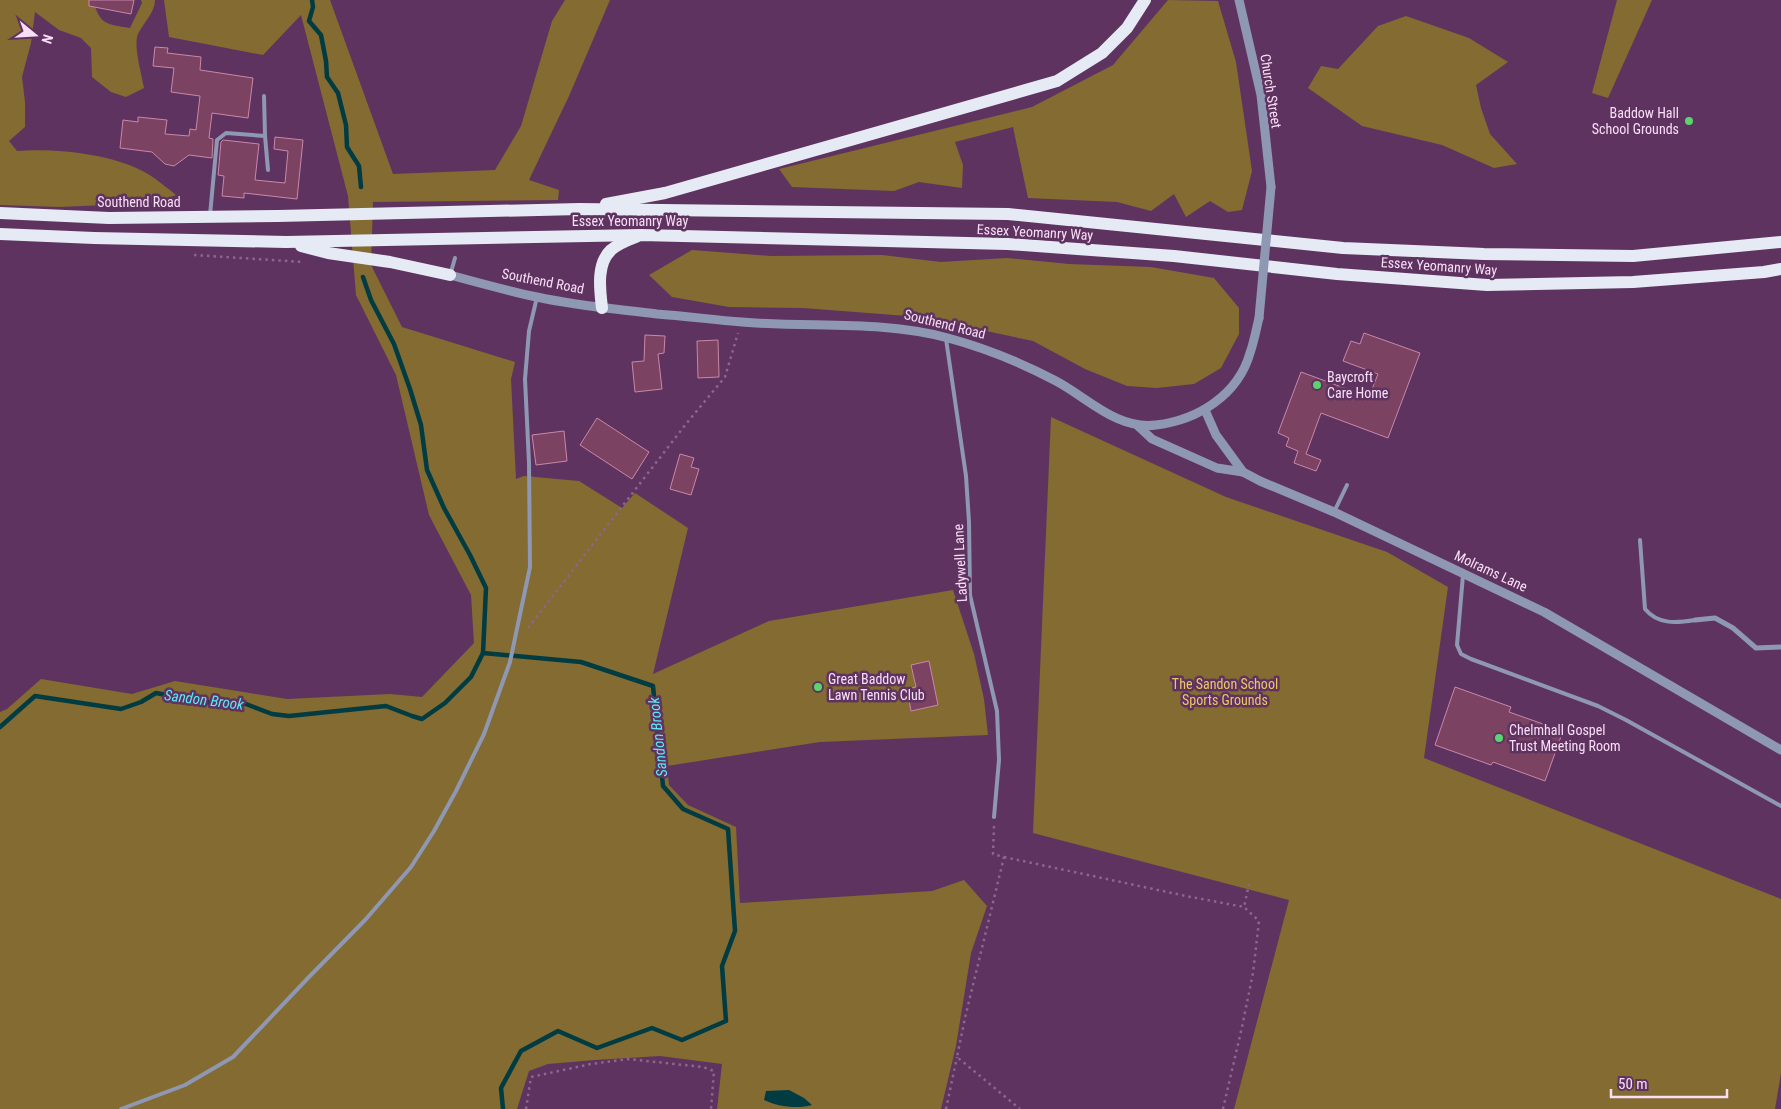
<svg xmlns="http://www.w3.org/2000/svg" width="1781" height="1109" viewBox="0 0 1781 1109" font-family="'Roboto Condensed',sans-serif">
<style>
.green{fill:#836b32}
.water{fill:#013c43}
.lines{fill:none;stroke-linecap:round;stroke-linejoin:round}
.stream{stroke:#013c43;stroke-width:4.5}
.building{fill:#7b4261;stroke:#c988aa}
.path{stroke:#8d668d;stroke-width:2.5;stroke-dasharray:2.5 4;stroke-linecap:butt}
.service{stroke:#8e98b2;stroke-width:4}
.minor{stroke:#8e98b2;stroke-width:5}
.tertiary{stroke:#8e98b2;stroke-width:9}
.primary{stroke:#e6eaf5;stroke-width:12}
.tertiary-bridge{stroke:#8e98b2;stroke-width:9}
.poi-dot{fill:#59d56f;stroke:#5f335f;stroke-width:2}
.labels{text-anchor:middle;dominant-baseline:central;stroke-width:5;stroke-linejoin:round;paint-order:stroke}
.street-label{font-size:14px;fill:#f9def8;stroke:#5f335f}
.poi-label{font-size:14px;fill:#f9def8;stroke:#5f335f;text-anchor:start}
.park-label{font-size:14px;fill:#edc667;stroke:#5f335f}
.water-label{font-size:15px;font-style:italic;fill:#5ae8fa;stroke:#5f335f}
</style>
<rect width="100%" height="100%" fill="#5f335f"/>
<g class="green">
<path d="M0,0H93C100,25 106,24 130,28L142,3L141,0H155C155,13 143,23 138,34C133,45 142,76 144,88L126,97L111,92L92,77L91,48L81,38L59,30L35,12L31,43L22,77L25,102V127L9,141L17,151C55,148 115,154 148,174C158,180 167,188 176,195L154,203L59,207L0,205Z"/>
<path d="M164,0H330L393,174L495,170L521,126L552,21L565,0H610L569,96L529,180L559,190L558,200L373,202L371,265L402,327L515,362L511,379L516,479L524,476L579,481L622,508L635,493L688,528L653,674L769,621L953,590L974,654L984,699L988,735L820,742L667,766L669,785L688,805L736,827L740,903L932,891L964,880L987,906L971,953L956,1046L941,1109H717L722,1064L660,1056L595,1060L548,1064L529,1071L517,1109H0V712L7,709L41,679L132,694L175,681L287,699L390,694L422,697L474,643L471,595L429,515L396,375L356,295L348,196L301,15L263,55L169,37Z"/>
<path d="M1168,0L1218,1L1236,62L1252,171L1242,210L1228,212L1210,201L1186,217L1174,194L1151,211L1117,202L1028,198L1013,127L955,142L963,165L962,188L919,182L894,191L792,187L779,169L1032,107L1113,65Z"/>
<path d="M1617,0H1652L1608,98L1592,93Z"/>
<path d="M1406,16L1469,38L1508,62L1476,85L1481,108L1490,134L1517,164L1494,168L1442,145L1362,126L1308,88L1321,66L1338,69L1378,26Z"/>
<path d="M692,250L771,256L882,255L941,262L1007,258L1069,264L1151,267L1214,278L1239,308V334L1221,368L1194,384L1157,388L1127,386L1085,369L1033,341L920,317L803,308L729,307L672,297L649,275Z"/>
<path d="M1051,417L1226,497L1387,552L1448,587L1424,758L1781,899V1073L1775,1109H1234L1289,900L1033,833Z"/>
</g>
<path class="water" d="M789,1090L804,1098L812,1105C798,1109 778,1107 764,1100L766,1091Z"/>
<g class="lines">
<g class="stream">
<path d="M312,0L313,7L309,21L321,35L326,61L327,77L338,93L346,125L347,147L359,166L361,187"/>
<path d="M363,277L371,300L394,344L410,389L421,425L427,470L444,508L470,555L486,588L483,653"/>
<path d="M0,727L35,696L121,709L141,702L156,693L203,702L246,704L272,714L289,716L386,706L412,716L422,719L445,703L471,677L483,653L581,662L653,686L663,786L683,809L728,829L735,931L722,966L726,1021L682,1040L652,1028L597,1048L558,1031L521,1051L501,1088L503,1109"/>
</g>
</g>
<g class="building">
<path d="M89,0H134L131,14L89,6Z"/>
<path d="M155,47L168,48L167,53L201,57L200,70L253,78L248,118L212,113L209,138L213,139L212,158L189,155L174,166L165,164L152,152L120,148L123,120L138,122V117L167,120L165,134L189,136L190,129L196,130L200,96L171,92L174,68L153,66Z"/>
<path d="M275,137L303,140L297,199L244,193V198L222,196L224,176L218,175L221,142L223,140L259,144L255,180L285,183L288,151L274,149Z"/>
<path d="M1364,333L1420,353L1388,438L1321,413L1306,454L1321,460L1316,471L1294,463L1298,451L1286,446L1289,438L1278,433L1301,372L1369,397L1378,374L1343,361L1351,341L1360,344Z"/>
<path d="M645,335L665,336L664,353L658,354L662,389L635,392L632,362L644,361Z"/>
<path d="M718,340L719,377L698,378L697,341Z"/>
<path d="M597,418L649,452L632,479L580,445Z"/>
<path d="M564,431L567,461L536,465L532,435Z"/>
<path d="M680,454L694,458L691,467L699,469L691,495L670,489Z"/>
<path d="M929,661L938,705L911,711L907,689L916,687L911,665Z"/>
<path d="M1455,687L1511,707L1509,712L1563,731L1545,781L1493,762L1491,765L1435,745Z"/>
</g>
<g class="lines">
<g class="path">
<path d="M194,255L303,262"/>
<path d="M528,628L686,424L725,377L738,333"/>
<path d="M994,826L993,854L1004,857L965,1018L957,1057L1020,1109"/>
<path d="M1004,857L1186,896L1244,907"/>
<path d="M526,1109L531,1077L591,1064L628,1059L703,1067L714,1071L711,1109"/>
<path d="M946,1109L957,1057"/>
<path d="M1223,1109L1242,1027L1253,973L1259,921L1244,907L1249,884"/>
</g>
<g class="service">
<path d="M264,96L265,136"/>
<path d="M210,215L217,140L226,133L265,136L268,170"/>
<path d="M451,272L455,258"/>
<path d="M946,339L966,476L969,522L970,595L997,711L999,760L994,817"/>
<path d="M1334,512L1347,485"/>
<path d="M1640,540L1645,609C1658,625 1677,623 1695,620"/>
<path d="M1463,575L1457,645L1461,654L1471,659L1598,706L1626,720L1781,806"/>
<path d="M121,1109L185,1085L233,1057L308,978L366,919L411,867L434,831L456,791L484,734L510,662L530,567L529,463L525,379L529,331L537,297"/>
</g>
<path class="minor" d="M1695,620L1715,618L1733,628L1756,648L1781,647"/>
<g class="tertiary">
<path d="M1239,0L1261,95L1271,187"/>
<path d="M450,275C479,283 508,291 537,297C577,306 617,309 657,314C686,316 714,320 742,322C811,328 881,320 948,338C985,348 1022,363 1056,381C1088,398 1117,430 1156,425C1198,420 1238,395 1250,353C1254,342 1256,330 1259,318"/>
<path d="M1205,410L1216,435L1243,472L1260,481L1334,512L1544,612L1781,750"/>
<path d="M1137,425L1152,439L1217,468L1243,472"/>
</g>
<g class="primary">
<path d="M606,204L665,193L1057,81L1102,53L1127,28L1145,0"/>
<path d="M0,213L109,218L278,216L579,209L1008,214L1343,248L1484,254L1633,256L1781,242"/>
<path d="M0,234L94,238L286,242L641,235L1008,244L1174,256L1337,274L1487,285L1633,282L1764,272L1781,269"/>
<path d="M301,246L328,253L390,262L450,275"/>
<path d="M602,308C600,290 596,264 611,250C618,244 628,240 636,237"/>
</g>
<path class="tertiary-bridge" d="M1259,318L1271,187"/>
</g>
<g class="poi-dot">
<circle cx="1689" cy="121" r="5"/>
<circle cx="1317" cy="385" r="5"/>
<circle cx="818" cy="687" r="5"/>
<circle cx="1499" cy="738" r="5"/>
</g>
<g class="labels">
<g class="street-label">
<text transform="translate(1271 91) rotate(81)">Church Street</text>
<text x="139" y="202">Southend Road</text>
<text x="630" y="221">Essex Yeomanry Way</text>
<text transform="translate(1035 232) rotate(3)">Essex Yeomanry Way</text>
<text transform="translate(1439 266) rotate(4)">Essex Yeomanry Way</text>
<text transform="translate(543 281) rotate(11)">Southend Road</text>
<text transform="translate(945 324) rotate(14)">Southend Road</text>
<text transform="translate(960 563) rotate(-93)">Ladywell Lane</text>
<text transform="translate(1491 571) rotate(25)">Molrams Lane</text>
</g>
<g class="poi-label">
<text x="1679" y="113" text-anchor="end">Baddow Hall<tspan x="1679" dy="16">School Grounds</tspan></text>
<text x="1327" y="377">Baycroft<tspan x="1327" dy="16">Care Home</tspan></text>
<text x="828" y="679">Great Baddow<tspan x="828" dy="16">Lawn Tennis Club</tspan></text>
<text x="1509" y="730">Chelmhall Gospel<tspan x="1509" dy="16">Trust Meeting Room</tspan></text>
</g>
<g class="park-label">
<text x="1225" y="684">The Sandon School<tspan x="1225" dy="16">Sports Grounds</tspan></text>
</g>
<g class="water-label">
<text transform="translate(204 700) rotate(7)">Sandon Brook</text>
<text transform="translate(658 737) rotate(-96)">Sandon Brook</text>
</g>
</g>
<g transform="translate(35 35) rotate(108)" stroke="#5f335f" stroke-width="4" paint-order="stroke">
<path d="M0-4L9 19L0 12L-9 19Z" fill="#f9def8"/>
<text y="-8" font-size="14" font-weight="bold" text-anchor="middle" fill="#f9def8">N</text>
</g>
<path d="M1611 1089v8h116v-8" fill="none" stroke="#f9def8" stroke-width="2.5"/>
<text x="1618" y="1089" font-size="15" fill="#f9def8" stroke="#5f335f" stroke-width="4" paint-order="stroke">50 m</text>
</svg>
